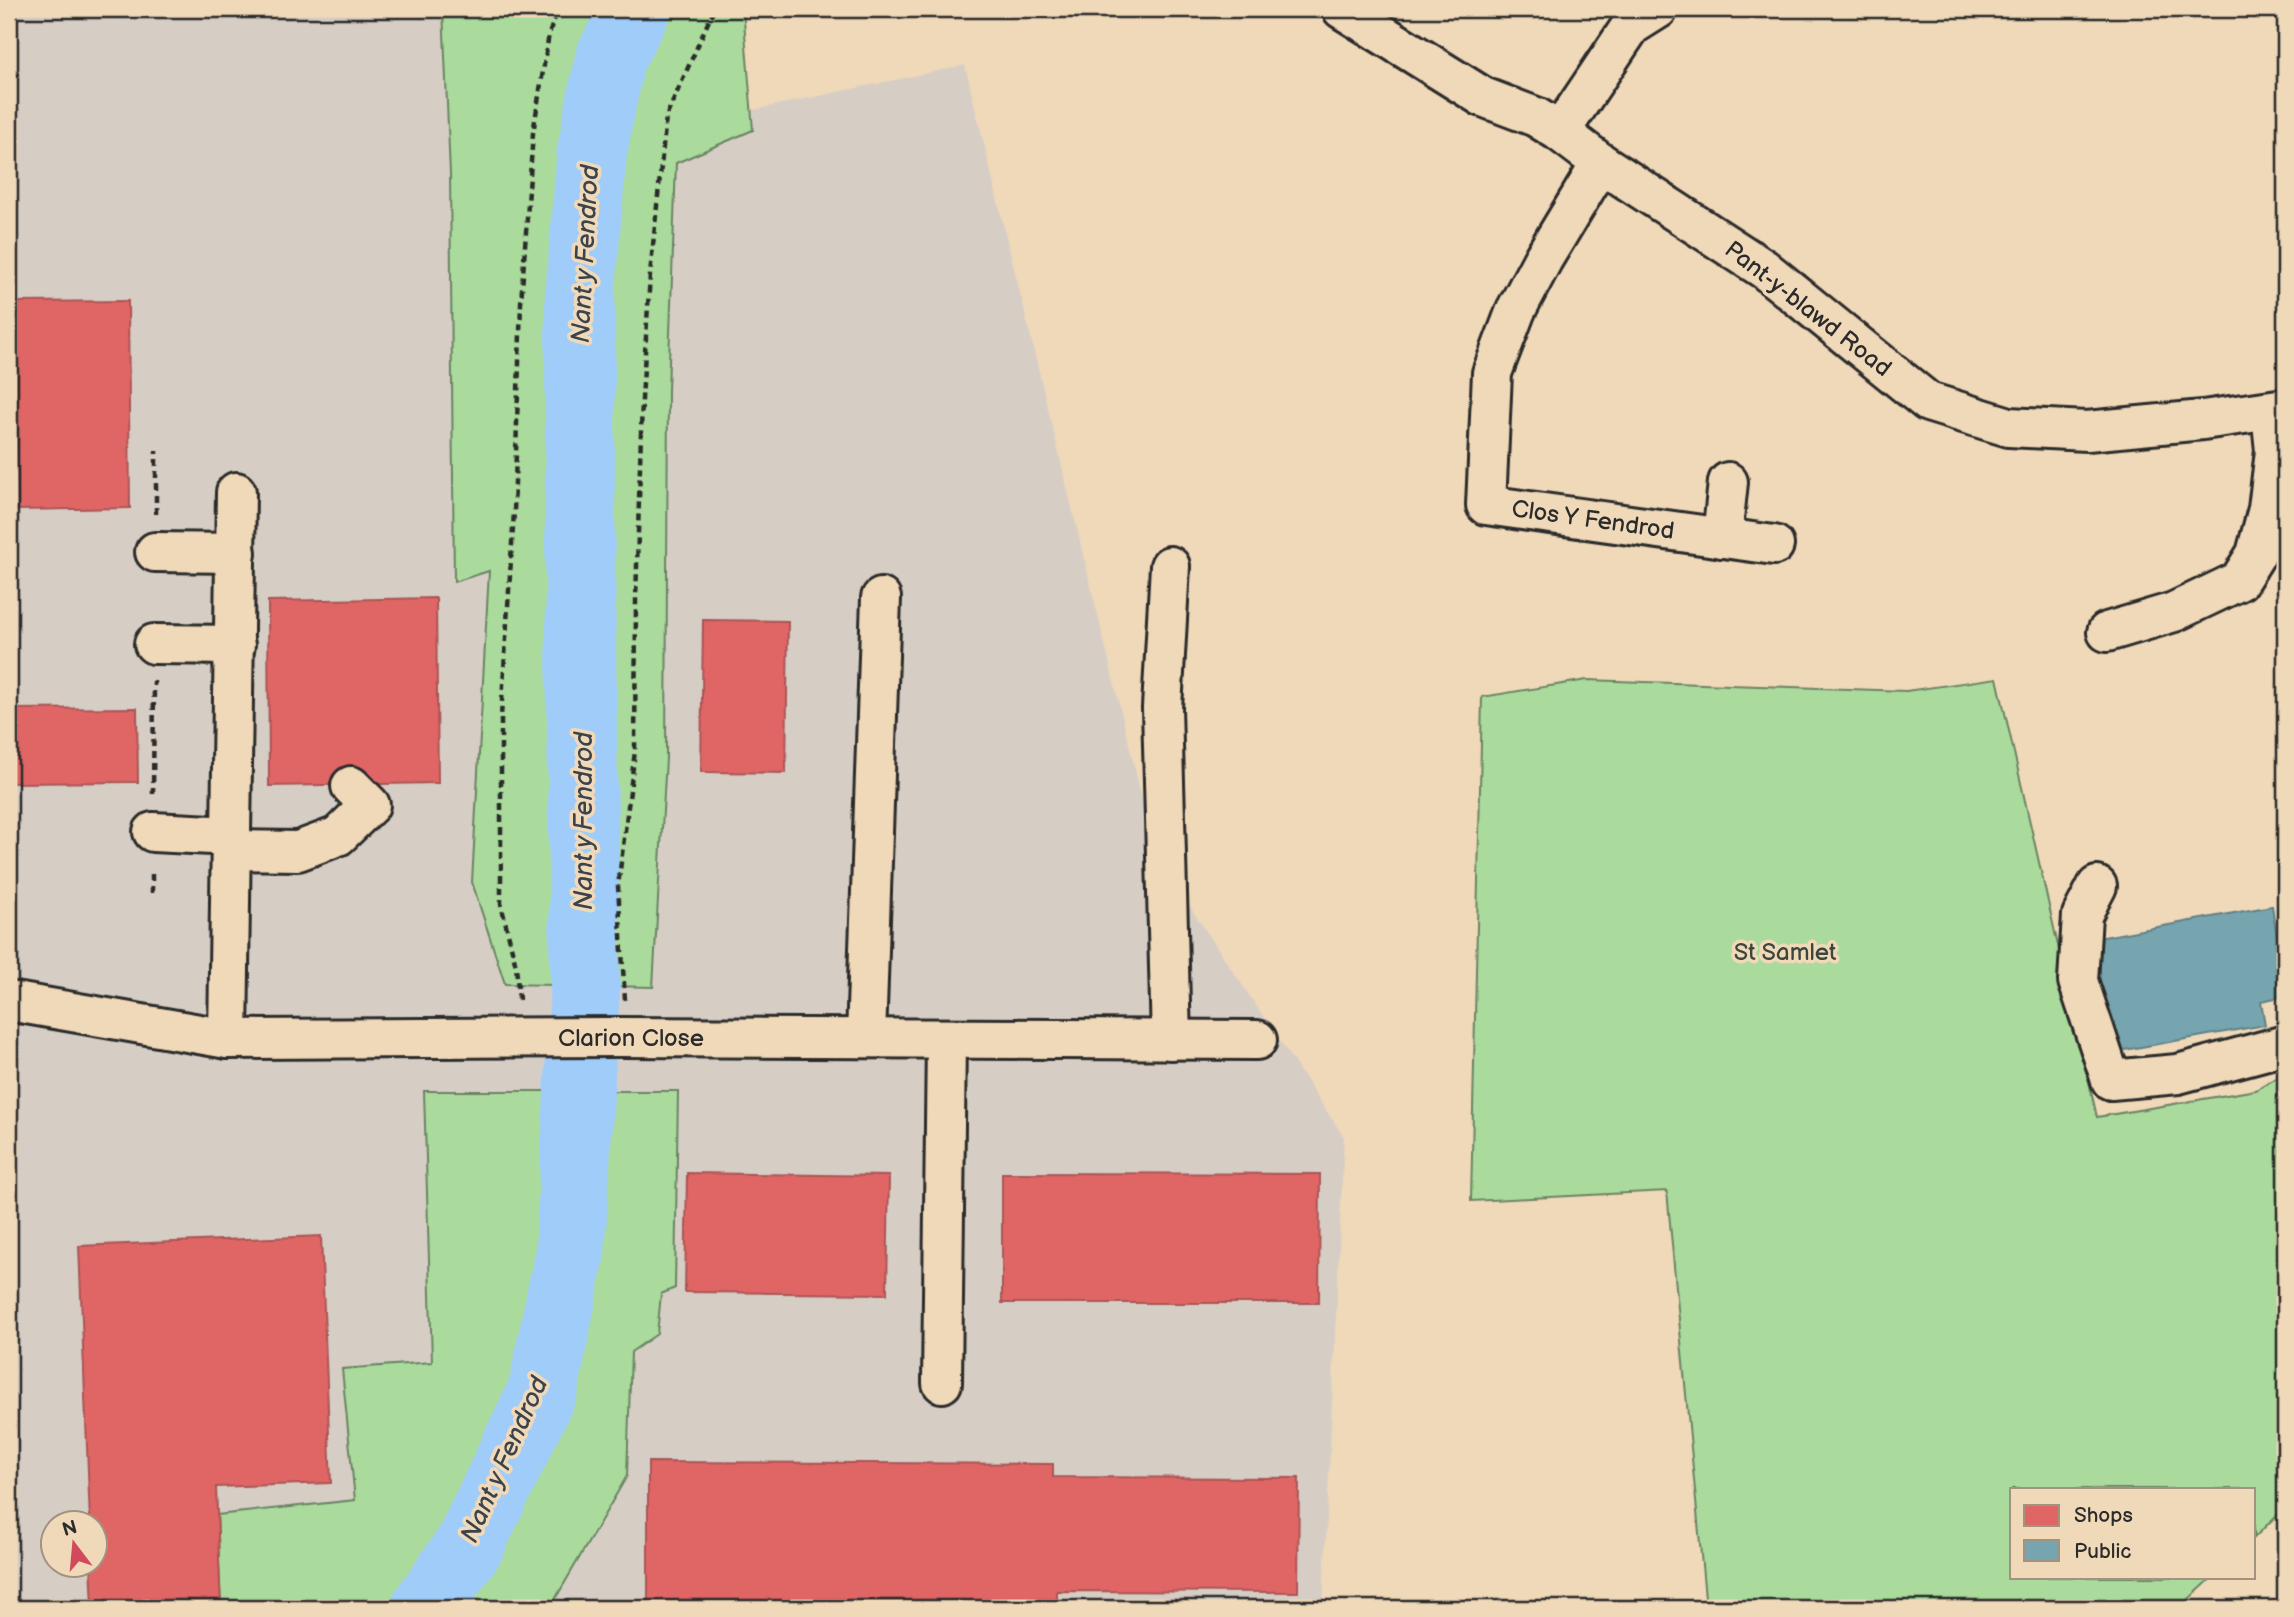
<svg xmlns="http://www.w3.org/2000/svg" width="2294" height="1617" viewBox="0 0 2294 1617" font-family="'Balsamiq Sans',sans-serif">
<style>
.built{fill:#d6cec5;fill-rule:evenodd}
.green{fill:#aadb9c;stroke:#6a8364;stroke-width:2}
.shops{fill:#e06666;stroke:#aa5454;stroke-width:2}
.public{fill:#76a5af;stroke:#608087;stroke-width:2}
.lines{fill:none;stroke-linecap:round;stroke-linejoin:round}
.river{stroke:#a0ccfa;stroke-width:70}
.minor-casing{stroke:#2b2b2b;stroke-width:44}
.path{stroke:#2b2b2b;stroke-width:4.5;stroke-dasharray:7 5;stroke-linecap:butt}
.minor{stroke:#f0d9b9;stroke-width:38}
.labels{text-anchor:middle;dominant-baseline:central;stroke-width:7;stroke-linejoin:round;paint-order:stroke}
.street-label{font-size:24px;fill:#2b2b2b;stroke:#f0d9b9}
.park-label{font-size:24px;fill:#3e453c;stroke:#f0d9b9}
.water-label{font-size:26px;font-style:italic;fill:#3d434a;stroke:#f0d9b9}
</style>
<rect width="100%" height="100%" fill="#f0d9b9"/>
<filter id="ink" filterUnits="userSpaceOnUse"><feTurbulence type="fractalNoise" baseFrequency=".0143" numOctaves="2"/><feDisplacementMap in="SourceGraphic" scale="14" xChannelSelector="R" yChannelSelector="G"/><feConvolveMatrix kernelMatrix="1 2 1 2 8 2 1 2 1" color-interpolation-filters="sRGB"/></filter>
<g filter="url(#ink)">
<path class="built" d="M9,9H443L451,174L965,65L1156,856L1344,1137L1323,1608H9ZM52,1522H94V1564H52Z"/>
<g class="green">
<path d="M443,9H743L753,130L676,163L668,390L666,758L653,987L505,984L472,882L489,571L454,582L450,174Z"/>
<path d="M1997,678L2097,1117L2256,1090L2285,1073V1507L2254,1538V1489H2012V1577H2213L2179,1608H1706L1667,1191L1471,1201L1482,697L1587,680L1906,691Z"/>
<path d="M424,1091H678L675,1288L661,1294L657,1334L631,1352L627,1476L550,1608H221L217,1515L355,1500L342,1369L432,1362Z"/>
</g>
<g class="shops">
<path d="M128,301L130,508L18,510L15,302Z"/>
<path d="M436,598L438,783L269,786L268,601Z"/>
<path d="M703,620L788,621L786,773L701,772Z"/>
<path d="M137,708L138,782L9,783V709Z"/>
<path d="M687,1173L889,1176L887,1294L685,1292Z"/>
<path d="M1002,1173L1320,1174L1319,1303H1002Z"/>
<path d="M321,1236L331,1483L216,1487L221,1608H93L91,1564H94V1522H90L79,1246Z"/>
<path d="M648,1462L1053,1464V1477L1299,1478L1298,1592L1057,1591V1608H648Z"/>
</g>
<path class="public" d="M2272,906L2278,943L2285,942V996L2261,1001L2265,1025L2107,1053L2087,940Z"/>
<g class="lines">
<path class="river" d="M426,1608L469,1546L543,1390L570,1252L585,987L580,564V295L592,151L610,58L636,9"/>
<g class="minor-casing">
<g id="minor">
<path d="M1342,9L1483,97L1536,117L1560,132L1601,163L1764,269L1928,402L2009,427L2087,431L2203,420L2285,408"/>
<path d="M1560,132L1631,26L1658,9"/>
<path d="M1601,163L1543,259L1516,310L1492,373L1486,505L1774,545"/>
<path d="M1722,538L1728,482"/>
<path d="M155,552L236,553"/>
<path d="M1170,566L1162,708L1171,1040"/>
<path d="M2107,632L2174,612L2239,581L2256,554L2268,509L2275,451L2271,412"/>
<path d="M154,644L235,645"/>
<path d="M153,832L232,836"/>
<path d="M232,850L298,851L338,836L370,805L351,786"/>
<path d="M2097,886L2082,915L2078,981L2111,1080L2178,1074L2285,1045"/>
<path d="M9,1001L228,1039L619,1037L1257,1040"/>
<path d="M866,1038L881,598"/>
<path d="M228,1039L236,492"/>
<path d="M942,1383L946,1039"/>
</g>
</g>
<g class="path">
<path d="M156,514V451"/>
<path d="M153,794L154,681"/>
<path d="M152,893V870"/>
<path d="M519,1000L516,966L501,904V717L514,512L521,303L533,133L549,34L558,9"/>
<path d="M625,1000L618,886L635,751L636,600L642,399L650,275L666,117L714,9"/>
</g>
<use href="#minor" class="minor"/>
</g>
</g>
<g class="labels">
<g class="street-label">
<text transform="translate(1808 309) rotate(38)">Pant-y-blawd Road</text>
<text transform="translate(1593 520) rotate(8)">Clos Y Fendrod</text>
<text x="631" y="1038">Clarion Close</text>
</g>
<g class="park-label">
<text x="1785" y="952">St Samlet</text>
</g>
<g class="water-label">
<text transform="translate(586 254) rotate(-87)">Nant y Fendrod</text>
<text transform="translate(584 821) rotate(-90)">Nant y Fendrod</text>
<text transform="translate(505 1460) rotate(-66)">Nant y Fendrod</text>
</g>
</g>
<rect width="2294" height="1617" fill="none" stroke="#f0d9b9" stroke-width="35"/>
<rect x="18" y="18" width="2259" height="1582" fill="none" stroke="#2b2b2b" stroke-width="2.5" filter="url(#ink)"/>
<rect x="2010" y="1488" width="245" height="91" fill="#f0d9b9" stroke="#a19380" stroke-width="2"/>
<rect x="2024" y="1505" width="35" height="21" fill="#e06666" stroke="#a19380" stroke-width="2"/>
<text x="2074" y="1522" font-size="21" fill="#2b2b2b">Shops</text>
<rect x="2024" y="1540" width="35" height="21" fill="#76a5af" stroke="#a19380" stroke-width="2"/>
<text x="2074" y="1558" font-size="21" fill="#2b2b2b">Public</text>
<g transform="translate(74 1544) rotate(344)"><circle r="33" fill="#f0d9b9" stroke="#a19380" stroke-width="2"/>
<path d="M0-5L12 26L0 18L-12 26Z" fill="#d1495b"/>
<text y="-10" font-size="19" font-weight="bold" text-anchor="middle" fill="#2b2b2b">N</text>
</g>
</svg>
